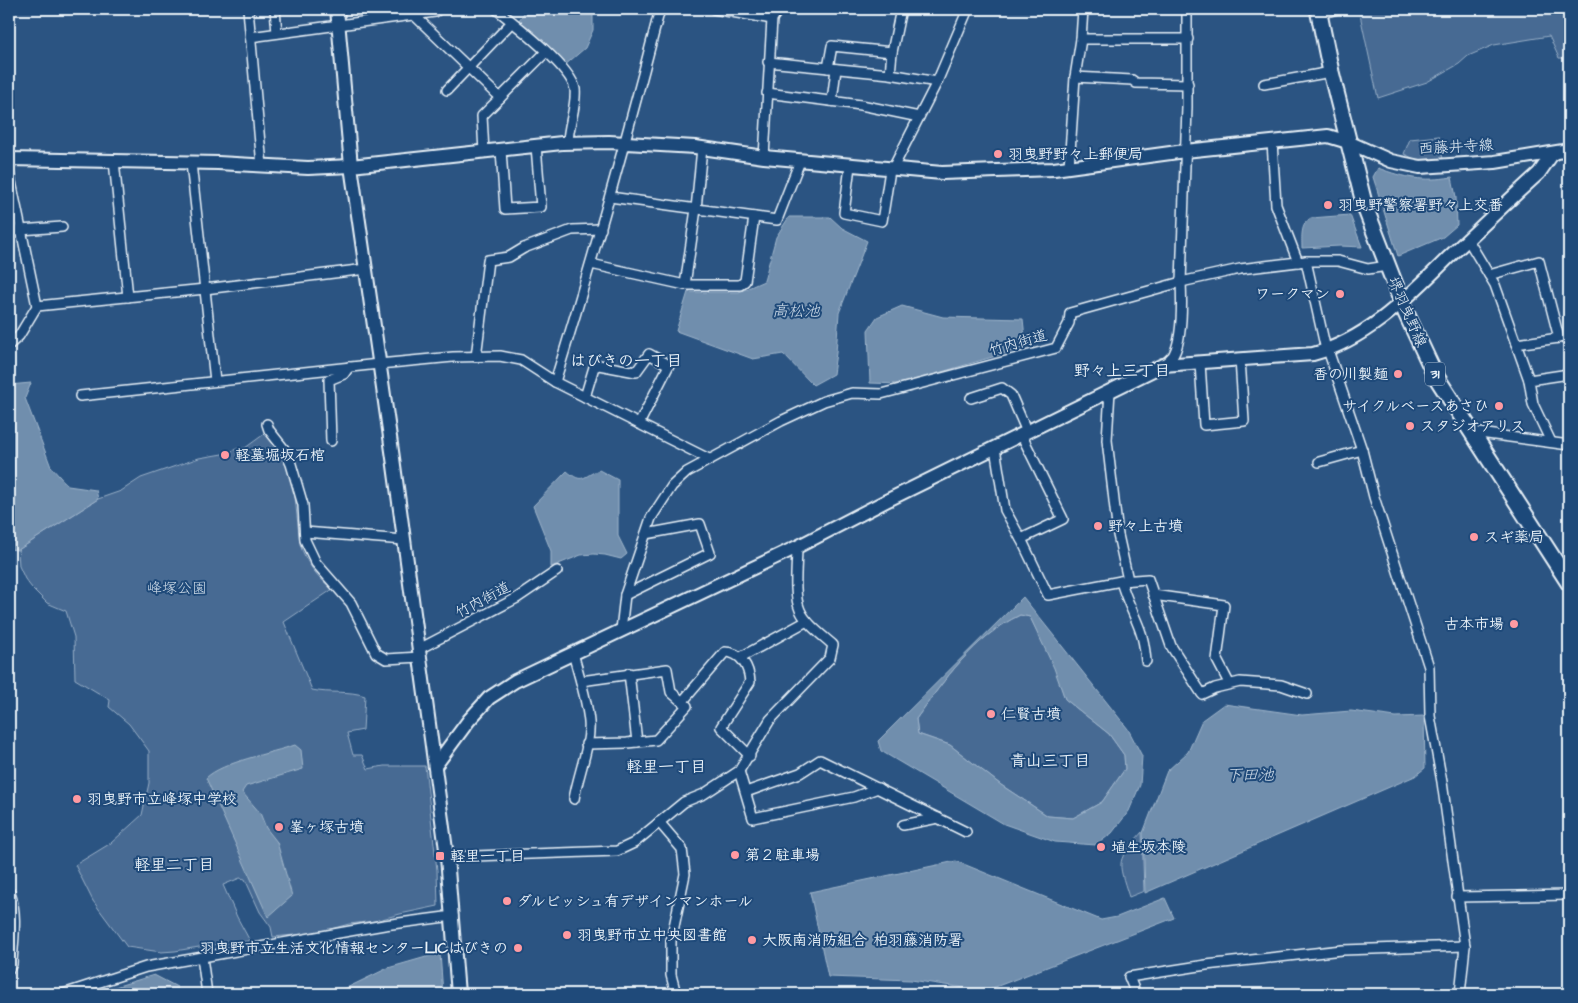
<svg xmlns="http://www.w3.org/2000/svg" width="1578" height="1003" viewBox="0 0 1578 1003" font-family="'Architects Daughter','Klee One',sans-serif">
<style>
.green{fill:#476b93;stroke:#98aec6}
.water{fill:#708ead;stroke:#a0b6cb;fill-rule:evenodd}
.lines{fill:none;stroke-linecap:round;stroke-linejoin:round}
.street-casing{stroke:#e8f1f8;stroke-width:12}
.secondary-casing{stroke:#e8f1f8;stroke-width:16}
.primary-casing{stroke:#e8f1f8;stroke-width:19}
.street{stroke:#1f4a7a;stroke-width:9}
.secondary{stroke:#1f4a7a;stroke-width:12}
.primary{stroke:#1f4a7a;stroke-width:15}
.poi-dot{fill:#ff9aa2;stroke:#1f4a7a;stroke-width:2}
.labels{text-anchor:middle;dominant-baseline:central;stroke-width:4;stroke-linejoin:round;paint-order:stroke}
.shield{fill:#1f4a7a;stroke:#acbfd2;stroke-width:1}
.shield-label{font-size:14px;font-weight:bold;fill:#e8f1f8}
.street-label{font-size:15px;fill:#e8f1f8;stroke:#1f4a7a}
.poi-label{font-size:15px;font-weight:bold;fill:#e8f1f8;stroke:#1f4a7a;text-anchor:start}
.park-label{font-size:15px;fill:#d0dde9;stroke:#1f4a7a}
.water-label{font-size:16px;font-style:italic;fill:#d0dde9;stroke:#1f4a7a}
.neighbourhood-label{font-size:16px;font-weight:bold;fill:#e8f1f8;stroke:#1f4a7a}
</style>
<rect width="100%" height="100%" fill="#2b5482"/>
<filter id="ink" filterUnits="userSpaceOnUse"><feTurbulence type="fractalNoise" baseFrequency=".02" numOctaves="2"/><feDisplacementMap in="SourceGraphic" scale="10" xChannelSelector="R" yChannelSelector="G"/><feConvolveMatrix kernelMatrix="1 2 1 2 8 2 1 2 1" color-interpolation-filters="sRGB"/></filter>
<g filter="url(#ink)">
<g class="green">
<path d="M1363,9H1569V58H1559L1549,36L1494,45L1468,56L1459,64L1427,82L1378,98L1359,10Z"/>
<path d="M1439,136L1443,160H1417L1404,154L1410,139Z"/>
<path d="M267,432L286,460L294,488L300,544C305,561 318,579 333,589L284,622L312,690C330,694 349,690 365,696L363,730L347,733L353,755H362L368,769L384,766H425L437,870L438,906L400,914L375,921L349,924L316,933L273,937L271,927L260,912L245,879L240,878L223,885L237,917L250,941L211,945L175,951L161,952L127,947L93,901L75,865L111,843L142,815L149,783V751L129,724L109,707L110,700L75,679L74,637L66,611L47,603L32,588L25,579L19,566L18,550L98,499L121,491L141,478L199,458L228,453L236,449L245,448Z"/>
<path d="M1020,615L1030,617L1055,668L1065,699L1109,734L1124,755L1125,769L1102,802L1073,818L1048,816L1001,785L950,745L918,734L916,719C945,679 974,637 1020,615Z"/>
<path d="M1142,832L1144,891L1129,897C1117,859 1116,862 1142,832Z"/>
</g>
<g class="water">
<path d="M527,9H593V30L585,48L564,66L537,35L519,20Z"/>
<path d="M1378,168C1405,178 1423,182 1452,177L1456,197L1457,225L1443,237L1398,256L1373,177Z"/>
<path d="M1350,215L1362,247L1340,246L1302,248C1302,237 1300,224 1311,218Z"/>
<path d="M789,217H830L842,228L867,241L839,313L836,353L833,374L813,385L783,354L753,359L676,331L688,292H739L764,281L776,237Z"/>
<path d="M902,306L943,317L1023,319L1026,347L901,384L870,383L868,330L877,317Z"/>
<path d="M31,383L25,398L51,467L68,486L96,490L98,499L18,550L9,549V385Z"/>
<path d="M599,470L618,480V536L627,554L621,559L605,555L594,554L581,555L551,567V551L533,506L567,471C583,485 583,476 599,470Z"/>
<path d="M1023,597L1128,729L1142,756L1140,785L1129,811L1112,833L1096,845L1055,842L1004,824L881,751L878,741ZM1020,615L1030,617L1054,668L1065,699L1109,734L1124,755L1125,769L1102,802L1073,818L1048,816L1001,785L950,745L918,734L916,719C945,679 974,637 1020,615Z"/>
<path d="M1224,704L1302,715L1351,711L1396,717L1424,716L1425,768L1415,776L1145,893L1143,833L1167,771L1188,752L1202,720Z"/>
<path d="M295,745L301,750L303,769L246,786L242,792L260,813L266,828L277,842L292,896L268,917L206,778C222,762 272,753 295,745Z"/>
<path d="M956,861L1101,920L1117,917L1165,898L1174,918L985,991L911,980L828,977L810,892Z"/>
<path d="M440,953L443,994H334L388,968Z"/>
<path d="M154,975L177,987L178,994H92Z"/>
</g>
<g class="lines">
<g class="street-casing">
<g id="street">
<path d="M248,9L262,166"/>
<path d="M275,9L277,33"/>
<path d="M496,9C515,24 571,67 575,89C577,106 568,125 568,143"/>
<path d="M714,9L772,19"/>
<path d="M1083,9L1081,39H1188"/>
<path d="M1319,14L1337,9"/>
<path d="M414,15L500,98"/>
<path d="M250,37L435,12L439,9"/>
<path d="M768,62L890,74L937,82L892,170"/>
<path d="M828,68L832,46L892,52"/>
<path d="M890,74L892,52L901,9"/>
<path d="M1075,77L1132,80L1136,83L1188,84"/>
<path d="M937,82L968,9"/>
<path d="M1264,84L1331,72"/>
<path d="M447,90L512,22"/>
<path d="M767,93L861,105L919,117"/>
<path d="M832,101L836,69"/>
<path d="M1272,142L1276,205L1298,262"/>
<path d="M501,150L505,209L541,207L536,146"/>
<path d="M484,152L482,116L546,52"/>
<path d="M764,157L772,19L779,9"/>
<path d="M114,161L128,297"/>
<path d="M191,163L215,381"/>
<path d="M850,166L844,213L882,221L890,170"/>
<path d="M1069,167L1075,77L1081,39"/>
<path d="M9,172L37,306L19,336L9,345"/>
<path d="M610,197L777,220L800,161"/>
<path d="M9,232L20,230L62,227"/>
<path d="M1468,240L1495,285L1529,380"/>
<path d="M1306,261L1326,350"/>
<path d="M591,264L685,285H740L745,281L754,217"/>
<path d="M1489,275L1539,261L1559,338L1516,344"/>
<path d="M685,285L696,209L702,148"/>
<path d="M37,306L205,289L366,269"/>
<path d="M1328,350L1362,450L1374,497L1429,667L1430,716L1442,782L1465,946L1460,994"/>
<path d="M476,357L488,260L509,257L524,248L572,230L601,229"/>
<path d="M1200,363L1204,425L1244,421L1240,359"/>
<path d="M1163,365C1166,362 1172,358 1174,354C1183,336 1182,303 1181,282L1187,107V9"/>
<path d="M555,382C593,258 628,134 660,9"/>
<path d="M1110,391L1107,440L1118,535L1128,580"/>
<path d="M80,396L379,364L453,357L500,356L521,360L555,382L709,459"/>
<path d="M585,397L594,367L599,365L636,372L649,354L669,365L639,424"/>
<path d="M971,398L1002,388L1011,395L1027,432"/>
<path d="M267,424L269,430L284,449L291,464L303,505L305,540L316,563L351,603L376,653L386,659L420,657"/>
<path d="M1472,432L1569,445"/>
<path d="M331,441L329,380L344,374L349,367"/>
<path d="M1551,442L1533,404L1529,380L1569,374"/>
<path d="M995,448L1005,510L1023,543L1048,595L1121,581L1148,579L1171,646L1202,694L1215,688L1240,682L1281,685L1307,694"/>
<path d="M1319,462L1362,450"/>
<path d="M305,532L404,540"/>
<path d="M1021,539L1063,519L1021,434"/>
<path d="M1121,581C1125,598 1134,613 1140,630C1144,640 1145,650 1146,661"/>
<path d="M625,595L710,553L700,524L646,534"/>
<path d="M1153,595L1224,605L1217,660L1229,683"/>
<path d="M621,630L625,595L651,518L672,486L687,472L781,421L824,401L852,393L881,394L1056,348L1069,323L1070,313L1181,282L1240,269L1306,261H1338L1368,269L1387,266"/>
<path d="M419,649L517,598L557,571"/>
<path d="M573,653C579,676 587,699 589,722C591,744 578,775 574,799"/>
<path d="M741,657L807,621"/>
<path d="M629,673L637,742"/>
<path d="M581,681L667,669L671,692L687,706L656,740L627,743L586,744"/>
<path d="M683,701L725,652C741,652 749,667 750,682L721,727L750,756"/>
<path d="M739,771L753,818L854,797L878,788"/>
<path d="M746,792L800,773L820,760L966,832"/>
<path d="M659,822L682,849L685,874L671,941V975L676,994"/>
<path d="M903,825L938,818"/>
<path d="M447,857L617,851L634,843L684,802L704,794L739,771L770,720L830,658L833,645C822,635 806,624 800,610C793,594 797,565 797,547"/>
<path d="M1457,897L1569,895"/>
<path d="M202,957L207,994"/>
<path d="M9,969L12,964C13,941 18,915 10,893"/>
<path d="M63,994L146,967L384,925L453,916"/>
<path d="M1136,994L1129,977L1206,965L1342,950L1465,946"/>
</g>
</g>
<g class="secondary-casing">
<g id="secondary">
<path d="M337,9L351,166L393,458L447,857L458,994"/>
<path d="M9,159L218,163L308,168L351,166L562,143L609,142L695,147L764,157L942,173L1054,169L1185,151L1328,136L1348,142L1391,161L1420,167L1495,162L1569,150"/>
<path d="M435,766L469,720L489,698L515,681L797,547L886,501L1163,365L1313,354C1369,339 1410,295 1450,256C1480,228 1509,200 1539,173L1553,153"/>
</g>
</g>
<g class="primary-casing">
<path id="primary" d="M1318,9L1331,72L1365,207L1406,313L1435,375L1569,583"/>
</g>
<use href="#street" class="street"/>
<use href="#secondary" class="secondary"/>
<use href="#primary" class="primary"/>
</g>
</g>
<g class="poi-dot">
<circle cx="998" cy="154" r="5"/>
<circle cx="1328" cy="205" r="5"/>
<circle cx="1340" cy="294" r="5"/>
<circle cx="1398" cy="374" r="5"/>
<circle cx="1499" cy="406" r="5"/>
<circle cx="1410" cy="426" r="5"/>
<circle cx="225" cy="455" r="5"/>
<circle cx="1098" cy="526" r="5"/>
<circle cx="1474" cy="537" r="5"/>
<circle cx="1514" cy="624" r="5"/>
<circle cx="991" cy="714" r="5"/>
<circle cx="77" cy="799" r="5"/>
<circle cx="279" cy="827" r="5"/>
<circle cx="1101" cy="847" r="5"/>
<circle cx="735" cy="855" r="5"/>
<rect x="435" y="851" width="10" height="10" rx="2.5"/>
<circle cx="507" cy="901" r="5"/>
<circle cx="567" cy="935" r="5"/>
<circle cx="752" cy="940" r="5"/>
<circle cx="518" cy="948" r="5"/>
</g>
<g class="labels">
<rect class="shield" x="1425" y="362.5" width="20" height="23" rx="4"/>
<g class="shield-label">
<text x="1435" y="374">31</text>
</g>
<g class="street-label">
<text transform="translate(1456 147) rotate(-3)">西藤井寺線</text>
<text transform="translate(1407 312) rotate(66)">堺羽曳野線</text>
<text transform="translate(1018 343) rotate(-16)">竹内街道</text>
<text transform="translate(483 600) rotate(-28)">竹内街道</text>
</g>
<g class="poi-label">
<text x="1008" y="154">羽曳野野々上郵便局</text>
<text x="1338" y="205">羽曳野警察署野々上交番</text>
<text x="1330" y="294" text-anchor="end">ワークマン</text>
<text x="1388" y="374" text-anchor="end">香の川製麺</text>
<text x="1489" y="406" text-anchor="end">サイクルベースあさひ</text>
<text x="1420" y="426">スタジオアリス</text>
<text x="235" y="455">軽墓堀坂石棺</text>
<text x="1108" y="526">野々上古墳</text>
<text x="1484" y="537">スギ薬局</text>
<text x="1504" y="624" text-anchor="end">古本市場</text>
<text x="1001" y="714">仁賢古墳</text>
<text x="87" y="799">羽曳野市立峰塚中学校</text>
<text x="289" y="827">峯ヶ塚古墳</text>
<text x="1111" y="847">埴生坂本陵</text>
<text x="745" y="855">第２駐車場</text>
<text x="450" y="856">軽里一丁目</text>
<text x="517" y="901">ダルビッシュ有デザインマンホール</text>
<text x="577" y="935">羽曳野市立中央図書館</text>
<text x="762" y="940">大阪南消防組合 柏羽藤消防署</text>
<text x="508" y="948" text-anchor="end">羽曳野市立生活文化情報センターLICはびきの</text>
</g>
<g class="park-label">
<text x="177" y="588">峰塚公園</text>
</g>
<g class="water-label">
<text x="796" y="311">高松池</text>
<text x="1250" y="775">下田池</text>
</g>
<g class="neighbourhood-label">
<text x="626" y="361">はびきの一丁目</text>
<text x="1122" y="371">野々上三丁目</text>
<text x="1050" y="761">青山三丁目</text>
<text x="666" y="767">軽里一丁目</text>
<text x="174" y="865">軽里二丁目</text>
</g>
</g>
<rect width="1578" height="1003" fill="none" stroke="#1f4a7a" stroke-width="30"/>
<rect x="15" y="15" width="1548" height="973" fill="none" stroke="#e8f1f8" stroke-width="2" filter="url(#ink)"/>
</svg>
